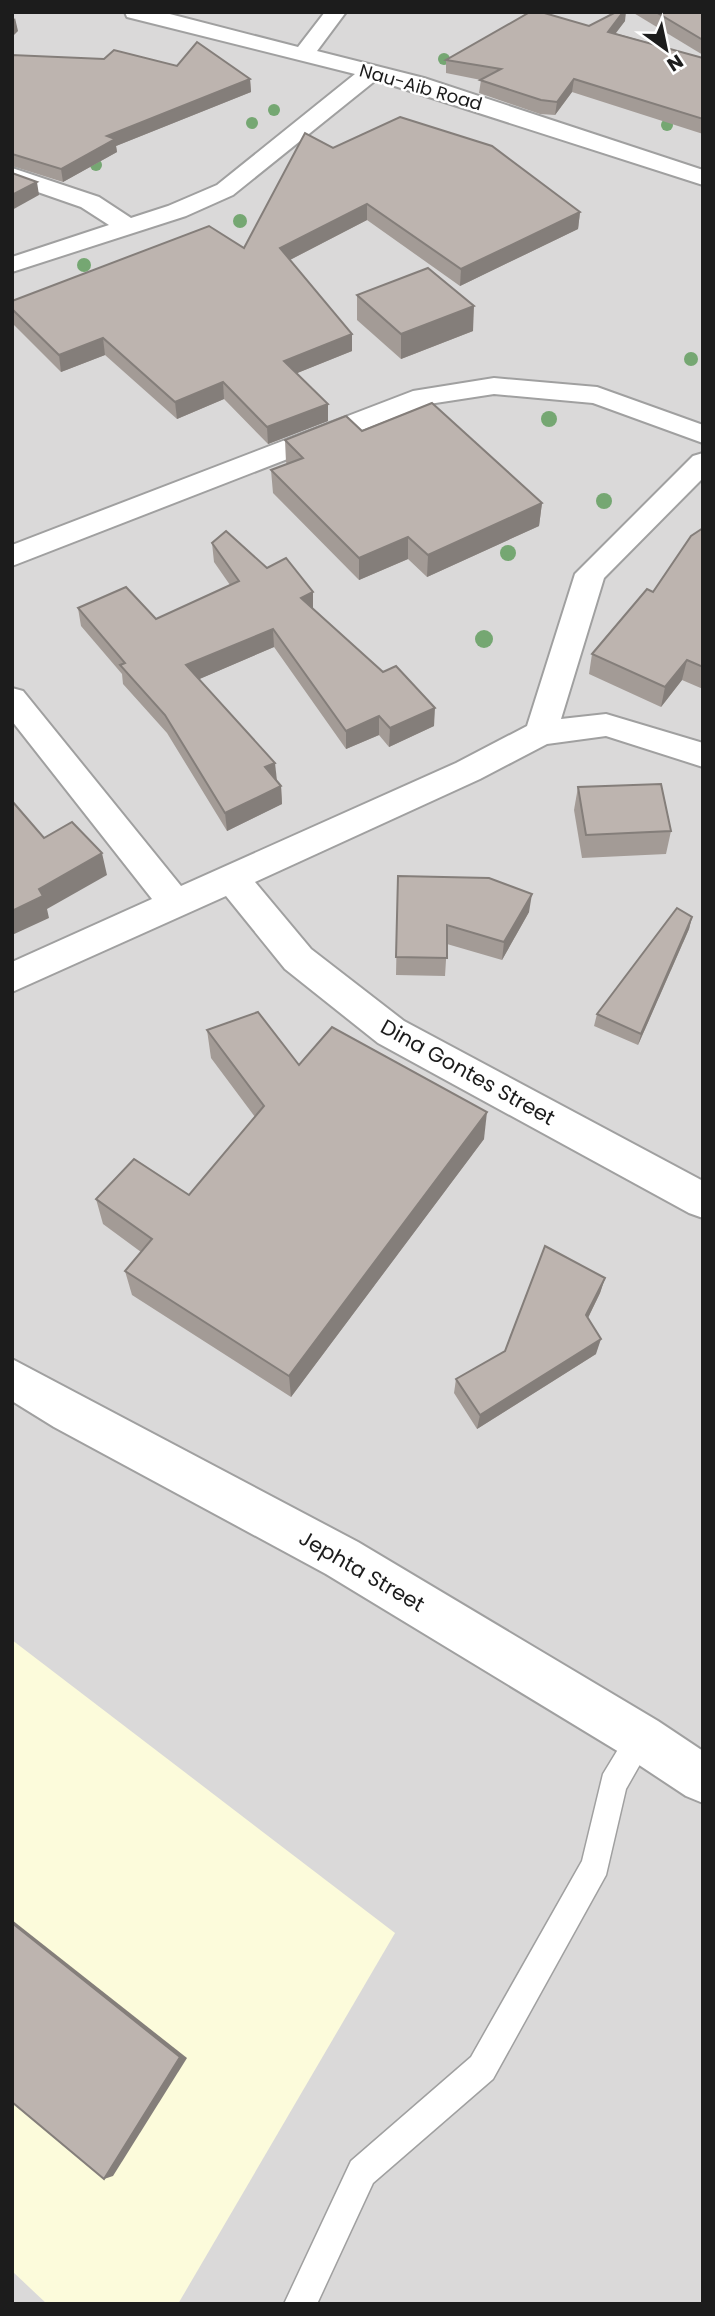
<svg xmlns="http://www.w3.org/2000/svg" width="715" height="2316" viewBox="0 0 715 2316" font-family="Poppins,sans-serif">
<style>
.residential{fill:#dad9d9}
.education{fill:#fcfbdb}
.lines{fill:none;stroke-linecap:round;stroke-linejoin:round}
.lane-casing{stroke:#a0a0a0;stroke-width:3}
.street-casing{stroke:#a0a0a0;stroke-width:4}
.lane{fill:#fff;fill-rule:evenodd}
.street{fill:#fff;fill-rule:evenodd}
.tree{fill:#75a772}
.wall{fill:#a39b96}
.shaded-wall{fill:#847e7a}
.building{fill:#bdb4af;stroke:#847e7a;stroke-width:2}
.labels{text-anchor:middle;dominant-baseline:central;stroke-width:5;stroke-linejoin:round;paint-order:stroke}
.far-street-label{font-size:18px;fill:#1c1c1c;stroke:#fff}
.street-label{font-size:21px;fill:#1c1c1c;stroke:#fff}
</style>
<rect width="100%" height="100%" fill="#ede9e2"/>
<rect class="residential" x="12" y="12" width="691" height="2292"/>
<path class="education" d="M12,1640L395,1933L178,2304H47L12,2271Z"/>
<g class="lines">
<g class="lane-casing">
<path id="lane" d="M641,1724L651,1728L655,1738L626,1789L606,1875L493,2079L373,2183L317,2304H284L351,2161L471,2057L582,1861L603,1774L631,1728Z"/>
</g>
<g class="street-casing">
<g id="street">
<path d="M125,12H162L298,47L325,12H346L317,51L424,78L703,170V185L376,80L233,195L186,216L12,272V257L109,225L81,207L12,183V168L99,197L131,218L168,206L217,185L355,74L127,17Z"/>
<path d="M494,378L597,387L703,425V443L593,403L494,394L429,404L12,566V545L413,391Z"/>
<path d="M703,453V478L604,578L561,719L606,714L703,743V767L606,736L547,744L480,779L255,882L311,949L404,1021L703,1181V1218L689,1213L378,1043L285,969L226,896L12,992V962L152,899L12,721V688L23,691L181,886L456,763L527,726L575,574L693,456Z"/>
<path d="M12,1359L358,1542L658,1721L703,1751V1803L686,1796L624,1755L326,1574L54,1427L12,1401Z"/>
</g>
</g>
<use href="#lane" class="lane"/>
<use href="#street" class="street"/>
</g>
<g class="tree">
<circle cx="444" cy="59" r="6"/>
<circle cx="274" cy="110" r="6"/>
<circle cx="252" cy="123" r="6"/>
<circle cx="667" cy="125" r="6"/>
<circle cx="96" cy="165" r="6"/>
<circle cx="240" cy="221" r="7"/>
<circle cx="84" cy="265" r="7"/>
<circle cx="691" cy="359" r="7"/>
<circle cx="549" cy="419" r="8"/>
<circle cx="604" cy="501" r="8"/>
<circle cx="508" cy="553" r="8"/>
<circle cx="484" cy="639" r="9"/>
</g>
<g class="wall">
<path d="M632,12H703V55Z"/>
<path d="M625,21L615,33L703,58V134L572,92L555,115L540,114L479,93L481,80L446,73V60L589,26Z"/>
<path d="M12,55L177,66L250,79L251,92L116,146L117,152L63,182L12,166Z"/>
<path d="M333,148L580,212L578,229L460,286L367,220L290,260L352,351L297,373L328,404V421L268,444L224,399L177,419L105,355L61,372L12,323V301L244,248Z"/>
<path d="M357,295L473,331L401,359L357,320Z"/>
<path d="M362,431L542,503L539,526L427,577L408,559L359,580L273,493L271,470L287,464L286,462L285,440Z"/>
<path d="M703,528V689L682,680L661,707L589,674L592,654L653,592Z"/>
<path d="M212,543L267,568L313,592V609L434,726L389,747L379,735L346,749L274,647L199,679L281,786L282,804L227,831L167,733L123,684L122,674L81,626L78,608L156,619L230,585L214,562Z"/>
<path d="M578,787L671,831L666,854L582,858L574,810Z"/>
<path d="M398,876L529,912L502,960L447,944L445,976L396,975Z"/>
<path d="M692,917L689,929L638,1045L594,1026L597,1014Z"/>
<path d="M207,1030L484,1139L291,1397L132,1295L125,1271L141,1252L103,1224L96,1199L189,1195L255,1117L211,1058Z"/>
<path d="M605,1278L600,1293L588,1318L596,1354L477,1429L454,1393L456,1379L505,1351Z"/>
</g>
<g class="shaded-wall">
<path d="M623,12H626L625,21L607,45L608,32Z"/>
<path d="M15,18L18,31L12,37V22Z"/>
<path d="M250,79L251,92L116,146L117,152L63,182L61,169L107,136Z"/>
<path d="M574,79L572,92L555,115L557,102Z"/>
<path d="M37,182L39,195L12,210V195Z"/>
<path d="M367,204V220L280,265V248Z"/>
<path d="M580,212L578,229L460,286L461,269Z"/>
<path d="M474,306L473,331L401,359V334Z"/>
<path d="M352,334V351L285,378L284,361Z"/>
<path d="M103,338L105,355L61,372L59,355Z"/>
<path d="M223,382L224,399L177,419L175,402Z"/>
<path d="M328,404V421L268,444L267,427Z"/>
<path d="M542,503L539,526L427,577L428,555Z"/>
<path d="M408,537V559L359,580V558Z"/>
<path d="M313,592V611L301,598Z"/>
<path d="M273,629L274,647L188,684L186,665Z"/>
<path d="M687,660L682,680L661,707L665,687Z"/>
<path d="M435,708L434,726L389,747L390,728Z"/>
<path d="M379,716V735L346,749V731Z"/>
<path d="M275,763L277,781L266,785L265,767Z"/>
<path d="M281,786L282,804L227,831L225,813Z"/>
<path d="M102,853L107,875L47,909L49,918L12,935V911L39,889Z"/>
<path d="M532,894L529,912L502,960L504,942Z"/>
<path d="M692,917L689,929L638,1045L641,1034Z"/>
<path d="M487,1112L484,1139L291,1397L289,1376Z"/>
<path d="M605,1278L600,1293L582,1330L586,1315Z"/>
<path d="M601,1339L596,1354L477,1429L480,1415Z"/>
<path d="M12,1920L187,2058L113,2176L104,2179L12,1923Z"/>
</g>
<g class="building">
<path d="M530,12H541L589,26L616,12H623L608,32L703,58V119L574,79L557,102L541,100L480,80L501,69L446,60Z"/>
<path d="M656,12H703V40Z"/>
<path d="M197,42L250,79L107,136L115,139L61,169L12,154V55L104,59L114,50L177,66Z"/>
<path d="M400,117L492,146L580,212L461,269L367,204L280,248L352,334L284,361L328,404L267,427L223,382L175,402L103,338L59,355L12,309V301L209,226L244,248L305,133L333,148Z"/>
<path d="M12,173L37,182L12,195Z"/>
<path d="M428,268L474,306L401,334L357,295Z"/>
<path d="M432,403L542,503L428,555L408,537L359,558L271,470L303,458L285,440L346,416L362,431Z"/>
<path d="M703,528V667L687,660L665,687L592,654L647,589L653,592L691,536Z"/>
<path d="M226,531L267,568L286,558L313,592L301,598L383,672L396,666L435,708L390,728L379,716L346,731L273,629L186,665L275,763L265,767L281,786L225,813L165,715L120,665L125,663L78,608L126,587L156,619L239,581L212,543Z"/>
<path d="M661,784L671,831L586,835L578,787Z"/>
<path d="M12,801L44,838L72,822L102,853L39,889L43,896L12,911Z"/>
<path d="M398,876L489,878L532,894L504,942L447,925V958L396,957Z"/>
<path d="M677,908L692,917L641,1034L597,1014Z"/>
<path d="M258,1012L299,1065L332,1027L487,1112L289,1376L125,1271L152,1239L96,1199L134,1159L189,1195L264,1106L207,1030Z"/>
<path d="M545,1246L605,1278L586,1315L601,1339L480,1415L456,1379L505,1351Z"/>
<path d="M12,1923L180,2057L104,2179L12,2102Z"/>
</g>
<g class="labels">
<g class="far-street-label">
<text transform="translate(421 87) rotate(16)">Nau-Aib Road</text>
</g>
<g class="street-label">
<text transform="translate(468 1072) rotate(29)">Dina Gontes Street</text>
<text transform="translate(362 1571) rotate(30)">Jephta Street</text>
</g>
</g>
<rect width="715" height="2316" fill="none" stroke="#1c1c1c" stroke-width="28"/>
<g transform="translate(666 49) rotate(147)" stroke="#ffffff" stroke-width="5" paint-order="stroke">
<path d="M0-5L12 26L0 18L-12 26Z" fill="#1c1c1c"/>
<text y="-10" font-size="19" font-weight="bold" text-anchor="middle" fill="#1c1c1c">N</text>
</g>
</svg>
